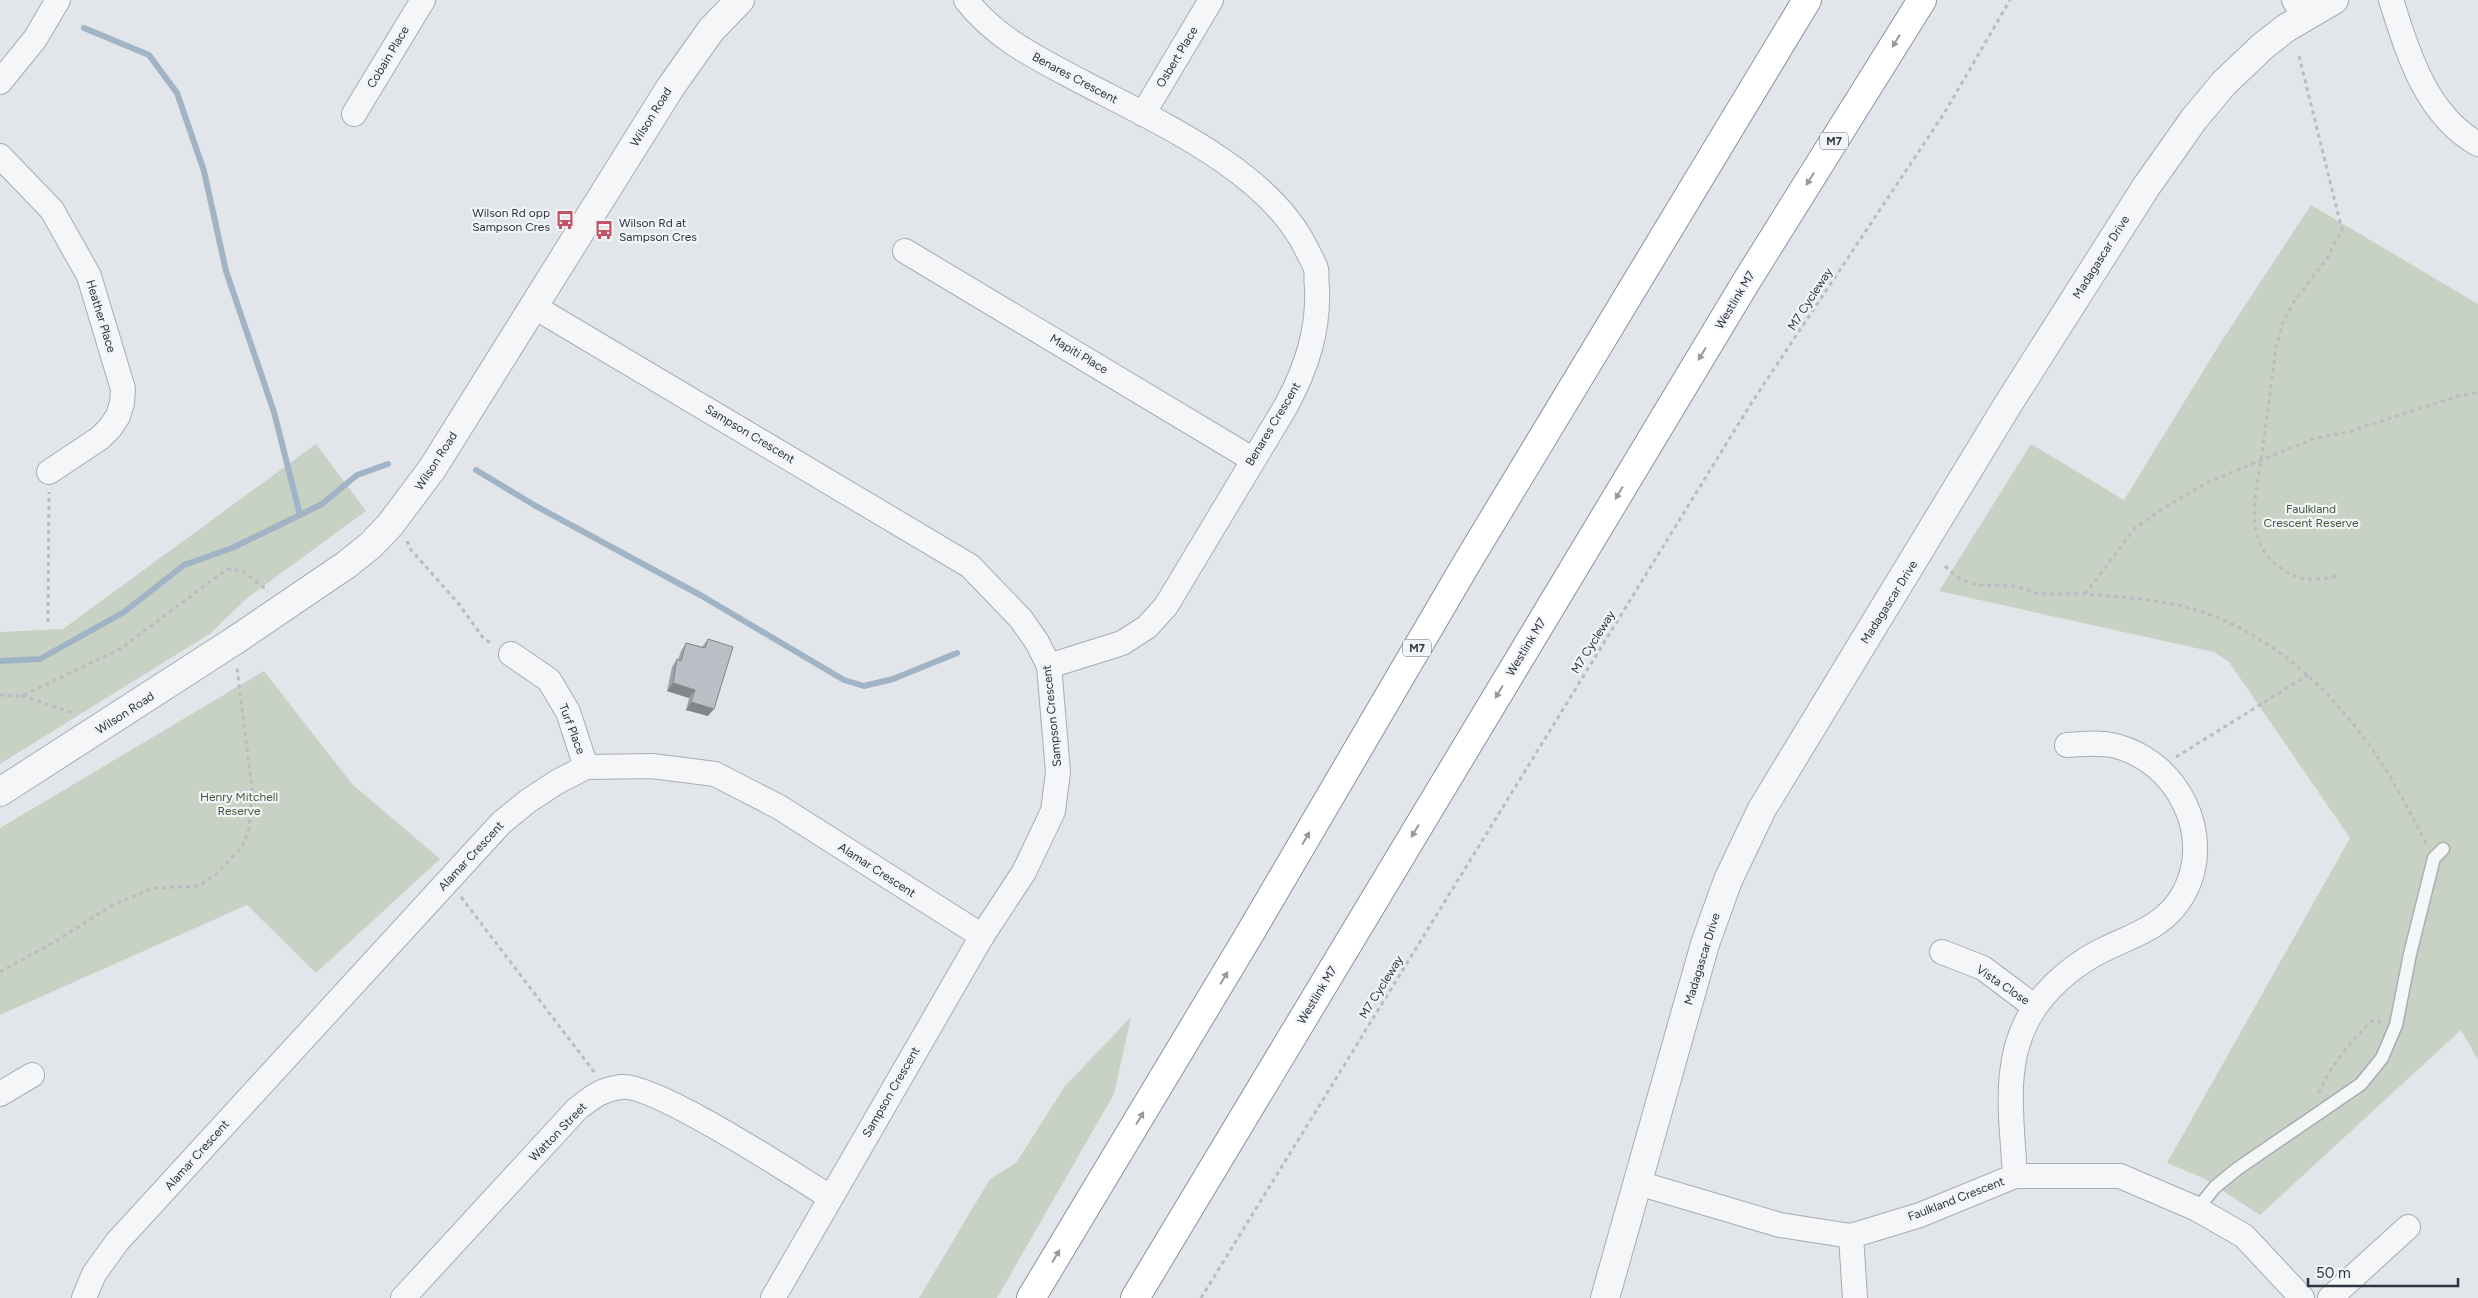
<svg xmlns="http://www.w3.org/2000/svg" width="2478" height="1298" viewBox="0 0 2478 1298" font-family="Figtree,sans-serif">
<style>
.green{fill:#c8d2c4}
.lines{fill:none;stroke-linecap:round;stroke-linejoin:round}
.stream{stroke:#a1b4c6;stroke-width:6}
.service-casing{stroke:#a8acb3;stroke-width:15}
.minor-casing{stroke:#a8acb3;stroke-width:26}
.tertiary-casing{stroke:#a8acb3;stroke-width:30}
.motorway-casing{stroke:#8b939f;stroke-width:30}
.path{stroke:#b9bcc1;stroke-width:3;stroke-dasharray:4 4;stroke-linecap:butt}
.service{stroke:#f5f6f8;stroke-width:12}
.minor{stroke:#f5f6f8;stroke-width:24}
.tertiary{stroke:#f5f6f8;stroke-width:28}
.motorway{stroke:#fff;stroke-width:28}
.wall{fill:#a0a4aa}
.shaded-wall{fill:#82868b}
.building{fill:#babfc6;stroke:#82868b}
.oneway{fill:#969aa0}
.labels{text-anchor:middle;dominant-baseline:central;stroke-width:4.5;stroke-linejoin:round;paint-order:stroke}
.shield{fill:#f2f4f7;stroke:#676e77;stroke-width:1}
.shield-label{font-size:11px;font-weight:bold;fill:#2c3440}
.street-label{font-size:12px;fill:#2c3440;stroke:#f2f4f7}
.poi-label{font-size:12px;fill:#2c3440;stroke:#f2f4f7;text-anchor:end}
.park-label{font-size:12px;fill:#415a3a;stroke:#f2f4f7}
</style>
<rect width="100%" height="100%" fill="#e2e5e9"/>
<g class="green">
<path d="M2311,205L2478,304V1060L2461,1030L2260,1215L2203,1178L2167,1163L2350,838L2229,662L2214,652L1939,591L2031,444L2124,500L2221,342Z"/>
<path d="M316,444L366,511L247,598L211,633L0,764V632L63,629Z"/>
<path d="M264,671L352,784L440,859L316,973L247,905L0,1015V828Z"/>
<path d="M1131,1017L1114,1094L997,1298H919L990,1179L1016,1163L1065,1086Z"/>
</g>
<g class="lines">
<g class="stream">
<path d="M84,28L149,55L177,93L204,171L226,271L274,412L300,515"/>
<path d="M476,470L534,505L702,596L844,680L864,686L893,679L957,653"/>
<path d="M0,661L40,659L124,612L184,565L232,548L300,515L322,504L357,475L388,464"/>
</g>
<g class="service-casing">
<path id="service" d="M2197,1209L2215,1187L2237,1169L2361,1084L2382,1058L2396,1025L2410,954L2434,858L2443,849"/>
</g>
<g class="minor-casing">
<g id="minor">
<path d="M966,0C996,39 1039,59 1082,82C1156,121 1268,170 1306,248C1309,255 1314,262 1316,269C1317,274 1316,282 1317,287C1319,331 1306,369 1286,406L1166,606L1147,627L1122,643L1049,666"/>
<path d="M2294,0L2304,16"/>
<path d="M2391,0C2408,53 2426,115 2478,144"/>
<path d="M0,82L35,39L58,0"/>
<path d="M354,114L423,0"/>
<path d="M1143,114L1211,0"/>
<path d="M0,156L52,210L89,276L123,389L122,403L118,416L110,428L100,438L49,472"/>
<path d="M905,251L1252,459"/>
<path d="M533,306L970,566L1021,619L1037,642L1049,666L1058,772L1053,811L1024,872L982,936L773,1298"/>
<path d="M511,654L549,680L568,712L586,767"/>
<path d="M1942,952L1983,968L2035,1007"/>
<path d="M0,1094L32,1075"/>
<path d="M2015,1176C2012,1119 2000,1056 2036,1006C2053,982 2079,961 2105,949C2136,934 2166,926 2184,893C2215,836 2178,762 2116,746C2100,742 2084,744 2067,745"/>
<path d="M1638,1183L1780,1225L1851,1236L1920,1215L2015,1176H2120L2197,1209L2244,1236L2302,1298"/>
<path d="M1851,1236L1855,1298"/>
<path d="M84,1298L94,1274L117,1242L501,823L528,801L557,782L586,767L652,766L715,774L779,807L982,936"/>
<path d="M403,1298L577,1109C591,1098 602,1089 621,1087C655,1083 794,1175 830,1197"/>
<path d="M2330,1298L2408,1227"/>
</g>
</g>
<g class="tertiary-casing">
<g id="tertiary">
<path d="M0,792L234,641L346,565L371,545L390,525L432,469L670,88L711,30L740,0"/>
<path d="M1605,1298L1705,944L1728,880L1762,809L2007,406L2146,187L2194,119L2224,83L2263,46L2286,28L2334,0"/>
</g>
</g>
<g class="motorway-casing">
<g id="motorway">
<path d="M1031,1298L1249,935L1468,561L1807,0"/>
<path d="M1135,1298L1746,282L1922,0"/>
</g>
</g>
<g class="path">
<path d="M2299,56L2342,230L2326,260L2295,300L2283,322L2276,347C2272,380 2267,413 2263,446C2258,489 2239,540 2282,569C2301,582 2316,581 2337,576"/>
<path d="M407,541L411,550L458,603L484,639L493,644"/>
<path d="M1945,566C1973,595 1989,580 2022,588C2027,589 2031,592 2036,593C2052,595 2069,593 2085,594C2110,596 2136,598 2161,602C2259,617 2336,690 2387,772C2402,795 2414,821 2427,845"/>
<path d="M2085,594L2135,528L2162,509L2208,482L2313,439L2351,431L2455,397L2478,392"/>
<path d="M48,622L49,492"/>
<path d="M0,695L22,696L120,649L227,569L243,571L268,591"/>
<path d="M22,696L73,713"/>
<path d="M2176,757L2308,675"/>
<path d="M461,897L595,1073"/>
<path d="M0,972L56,941L111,906L153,888L199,886L216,874L242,847L249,828L252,788L237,668"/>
<path d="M2319,1093C2331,1064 2350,1043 2371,1021L2381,1022"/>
<path d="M1201,1298L1752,402L1945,112L2010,0"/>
</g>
<use href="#service" class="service"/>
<use href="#minor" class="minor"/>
<use href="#tertiary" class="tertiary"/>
<use href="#motorway" class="motorway"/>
</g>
<path class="wall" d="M708,639V716L686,710L689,698L667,691L672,667L677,659L678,660L681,651L686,643L702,647Z"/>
<g class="shaded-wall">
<path d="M673,683L695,690L689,698L667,691Z"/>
<path d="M691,702L714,709L708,716L686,710Z"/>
</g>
<path class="building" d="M708,639L733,647L714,709L691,702L695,690L673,683L677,659L681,661L686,643L705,648Z"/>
<defs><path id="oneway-solid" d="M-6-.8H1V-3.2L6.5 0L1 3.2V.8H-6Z" transform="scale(1.25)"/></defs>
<g class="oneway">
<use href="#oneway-solid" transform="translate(1896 41) rotate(122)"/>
<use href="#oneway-solid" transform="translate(1810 179) rotate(122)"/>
<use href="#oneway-solid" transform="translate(1702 354) rotate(121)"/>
<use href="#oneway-solid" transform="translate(1619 493) rotate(121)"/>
<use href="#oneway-solid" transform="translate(1499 692) rotate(121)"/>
<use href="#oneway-solid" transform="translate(1415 831) rotate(121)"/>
<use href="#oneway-solid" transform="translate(1306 838) rotate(-60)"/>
<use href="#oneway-solid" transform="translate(1224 978) rotate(-59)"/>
<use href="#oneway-solid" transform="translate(1140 1118) rotate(-59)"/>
<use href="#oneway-solid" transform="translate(1056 1256) rotate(-59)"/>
</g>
<defs>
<g id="bus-bare" transform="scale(1.5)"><path d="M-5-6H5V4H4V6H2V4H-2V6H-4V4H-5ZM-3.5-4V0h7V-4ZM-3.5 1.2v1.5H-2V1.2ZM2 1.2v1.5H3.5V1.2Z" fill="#c25467" stroke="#f2f4f7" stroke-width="2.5" paint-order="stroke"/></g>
</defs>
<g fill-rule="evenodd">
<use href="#bus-bare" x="565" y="220"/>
<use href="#bus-bare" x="604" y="230"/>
</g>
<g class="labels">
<g class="shield">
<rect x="1820" y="132.5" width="28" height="17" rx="4"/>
<rect x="1403" y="639.5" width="28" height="17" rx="4"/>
</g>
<g class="shield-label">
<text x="1834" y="141">M7</text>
<text x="1417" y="648">M7</text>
</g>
<g class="street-label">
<text transform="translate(388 57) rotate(-59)">Cobain Place</text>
<text transform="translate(1177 57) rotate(-59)">Osbert Place</text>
<text transform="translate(1075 78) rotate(28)">Benares Crescent</text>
<text transform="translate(651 117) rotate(-58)">Wilson Road</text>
<text transform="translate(2101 257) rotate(-58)">Madagascar Drive</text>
<text transform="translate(1810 299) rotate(-57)">M7 Cycleway</text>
<text transform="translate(1735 300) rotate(-59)">Westlink M7</text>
<text transform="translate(101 316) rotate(73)">Heather Place</text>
<text transform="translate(1079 354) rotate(31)">Mapiti Place</text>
<text transform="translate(1273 424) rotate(-59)">Benares Crescent</text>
<text transform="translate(750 434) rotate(31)">Sampson Crescent</text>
<text transform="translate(436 461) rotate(-57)">Wilson Road</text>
<text transform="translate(1889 602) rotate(-58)">Madagascar Drive</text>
<text transform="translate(1593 642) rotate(-58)">M7 Cycleway</text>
<text transform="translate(1526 647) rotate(-59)">Westlink M7</text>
<text transform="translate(125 713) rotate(-33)">Wilson Road</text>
<text transform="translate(1052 716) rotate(-96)">Sampson Crescent</text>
<text transform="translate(572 729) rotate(69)">Turf Place</text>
<text transform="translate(471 856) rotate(-47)">Alamar Crescent</text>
<text transform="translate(877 870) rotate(33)">Alamar Crescent</text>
<text transform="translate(1702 959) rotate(-73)">Madagascar Drive</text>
<text transform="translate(2003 985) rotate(34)">Vista Close</text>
<text transform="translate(1381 987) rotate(-58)">M7 Cycleway</text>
<text transform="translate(1317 995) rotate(-59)">Westlink M7</text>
<text transform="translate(891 1092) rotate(-60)">Sampson Crescent</text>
<text transform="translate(558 1132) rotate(-46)">Watton Street</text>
<text transform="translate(197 1155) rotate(-48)">Alamar Crescent</text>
<text transform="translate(1956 1199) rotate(-21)">Faulkland Crescent</text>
</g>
<g class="poi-label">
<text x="550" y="213">Wilson Rd opp<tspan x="550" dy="14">Sampson Cres</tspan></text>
<text x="619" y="223" text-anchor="start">Wilson Rd at<tspan x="619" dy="14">Sampson Cres</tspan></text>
</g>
<g class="park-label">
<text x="2311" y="509">Faulkland<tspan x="2311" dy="14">Crescent Reserve</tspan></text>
<text x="239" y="797">Henry Mitchell<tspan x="239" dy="14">Reserve</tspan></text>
</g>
</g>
<path d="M2308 1278v8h150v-8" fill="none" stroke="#2c3440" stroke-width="2.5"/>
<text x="2316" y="1278" font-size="15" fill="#2c3440" stroke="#f2f4f7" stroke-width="4" paint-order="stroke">50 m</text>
</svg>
